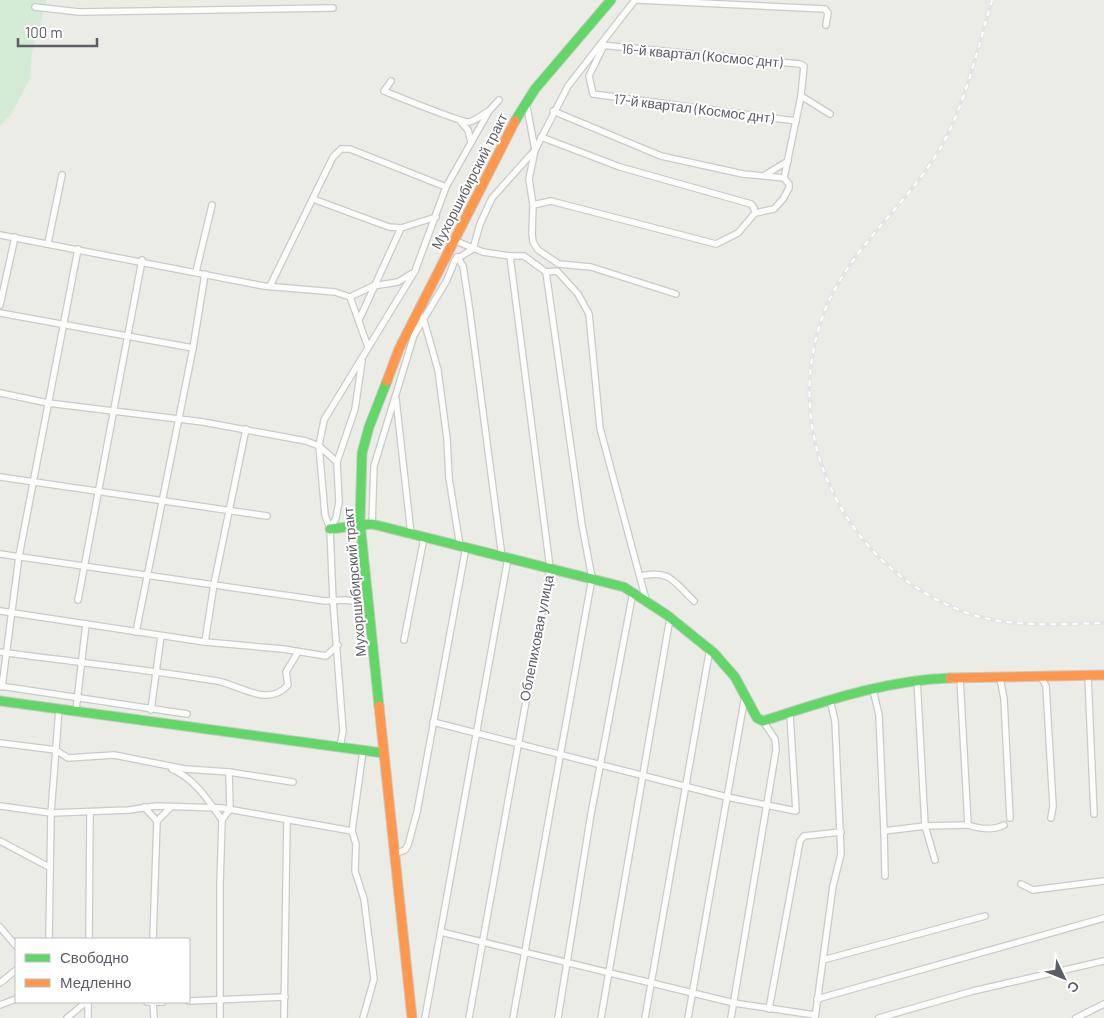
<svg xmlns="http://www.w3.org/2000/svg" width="1104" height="1018" viewBox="0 0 1104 1018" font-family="Barlow,sans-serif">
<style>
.green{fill:#d3ead5}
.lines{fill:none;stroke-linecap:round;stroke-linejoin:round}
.street-casing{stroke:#c9cac9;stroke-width:8}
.fast-casing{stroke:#c8c9c9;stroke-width:11}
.slow-casing{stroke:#c8c9c9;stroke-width:11}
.street{stroke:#fcfcfb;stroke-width:5.5}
.fast{stroke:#63d668;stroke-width:9}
.slow{stroke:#ff974d;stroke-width:9}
.rail-casing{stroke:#e4e4e4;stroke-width:4}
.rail{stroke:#fff;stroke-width:2;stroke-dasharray:5.5;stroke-linecap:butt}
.labels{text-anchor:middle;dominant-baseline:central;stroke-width:4;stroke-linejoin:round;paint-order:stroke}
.street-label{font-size:14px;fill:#5c5e65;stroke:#fff}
</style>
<rect width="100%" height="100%" fill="#ecece7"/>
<path class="green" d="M0,0H47L32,52L30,79L11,114L0,126Z"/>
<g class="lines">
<g class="street-casing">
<g id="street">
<path d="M638,0L825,9L828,13L826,25"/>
<path d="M35,7L79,12L333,8"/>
<path d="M600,45L800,64L804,66L801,96L784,178"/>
<path d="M604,45L589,76L593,94L796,121"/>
<path d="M391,81L384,91C396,96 463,123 469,122C475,121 483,114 489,111"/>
<path d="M801,96L830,114"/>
<path d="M526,102L535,150L529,179L533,205L532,234L533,242L538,250L559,264L591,267L676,294"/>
<path d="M553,111L661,156L743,174L784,178L789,184V188L783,199L774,209L755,213"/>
<path d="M461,122L468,130L471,142"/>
<path d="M765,175L788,161"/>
<path d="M313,199L389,227L401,228L436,217"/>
<path d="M533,205L551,201L716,244L738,233L755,213L754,208L751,204L620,167L541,137"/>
<path d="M0,235L264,286L335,292L350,297L373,286L398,282L411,274"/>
<path d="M453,240L483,252L510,256H524L546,272L557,271L578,294L589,314L600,428L646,600"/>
<path d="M48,243L62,175"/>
<path d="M457,257L463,266L469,305L502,557"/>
<path d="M196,272L212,205"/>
<path d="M270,286L333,157L341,149H350L446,187"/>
<path d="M350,297L368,347"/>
<path d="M0,305L15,237"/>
<path d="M0,313L193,348"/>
<path d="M423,317L438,370L447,439L449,478L460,546"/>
<path d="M359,320L401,228"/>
<path d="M0,393L48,403L203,422L306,441L319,446L337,462"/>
<path d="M396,399L411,534"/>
<path d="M0,477L267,516"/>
<path d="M372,524L374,466L414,335L447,280L455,260L473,249L480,224L492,198L535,150L568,86L635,0"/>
<path d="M330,529L336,518L339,502L337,462L355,409L362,361"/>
<path d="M0,554L325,601L345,600L368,603"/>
<path d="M640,576C670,569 674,582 694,601"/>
<path d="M78,600L142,260"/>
<path d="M0,611L205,642L283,649L326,656L338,645"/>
<path d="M136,632L193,348L205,274"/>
<path d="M404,640L424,538"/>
<path d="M205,642L214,584L246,429"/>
<path d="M0,652C72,662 145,669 217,681C240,685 268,708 288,685L286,672L298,652"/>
<path d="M1041,677L1046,686L1053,806L1051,818"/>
<path d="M1088,677L1094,814"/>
<path d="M960,678L968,825C980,829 992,831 1004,825"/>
<path d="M1000,678L1004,699L1010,818"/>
<path d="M917,679L925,826L968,825"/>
<path d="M0,686L187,714"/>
<path d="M2,687L19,556L78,249"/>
<path d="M873,690L879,715L884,831L925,826L935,860"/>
<path d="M76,710L86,624"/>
<path d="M151,710L161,636"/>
<path d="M433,722L727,797L796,811L790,715"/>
<path d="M0,743L56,750L68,758L114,755L185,769L229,772L293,782"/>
<path d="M340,747L343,731L333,601L330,529L325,515L319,446L324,420L415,271L446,187L489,111L499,100"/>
<path d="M172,769C195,779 208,800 222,820"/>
<path d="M0,806L51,813L129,810L156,806L222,808L352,831"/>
<path d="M144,807L157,821"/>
<path d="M884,831L885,876"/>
<path d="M0,841L49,867"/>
<path d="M394,854L405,850L408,845L417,812L466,547"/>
<path d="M1021,884L1033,890L1104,881"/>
<path d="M0,927L16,946"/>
<path d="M441,932L734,1003L815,1015"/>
<path d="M49,939L51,813L59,709"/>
<path d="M89,939L90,812"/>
<path d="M153,939L157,821L170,808"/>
<path d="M823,960L985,916"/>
<path d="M0,983L16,970"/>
<path d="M817,999L1104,918"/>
<path d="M189,1001L285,997"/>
<path d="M88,1002V1018"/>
<path d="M147,1002H163"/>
<path d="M153,1002L154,1018"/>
<path d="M0,1005L16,999"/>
<path d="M769,1009L800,841L804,836L841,832"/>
<path d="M67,1018L86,1002"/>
<path d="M220,1018V884L222,820L230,809L229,772"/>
<path d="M284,1018L287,820"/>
<path d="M363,1018L374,979L364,899L355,871L356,844L352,831L363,751"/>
<path d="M425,1018L508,558"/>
<path d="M469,1018L550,568L510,256"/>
<path d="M513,1018L592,578L582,525L546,272"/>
<path d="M558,1018L591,814L633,592"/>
<path d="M601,1018L670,618"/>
<path d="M645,1018L710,648"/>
<path d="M688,1018L745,696"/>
<path d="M731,1018L776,750L775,739L763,721"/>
<path d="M815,1018L833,886L841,854L835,721L830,700"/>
<path d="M879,1018L973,991L1104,961"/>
<path d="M1076,1018L1104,1004"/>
</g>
</g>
<g class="fast-casing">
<g id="fast">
<path d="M515,121L535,89L611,0"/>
<path d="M330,529L372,524L624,587L667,615L714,653L735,677L757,718L763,721C823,702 886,680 950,678"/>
<path d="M0,701L383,753"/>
<path d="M379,706L360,522L362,453L369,427L387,381"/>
</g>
</g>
<g class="slow-casing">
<g id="slow">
<path d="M387,381L399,349L515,121"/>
<path d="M950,678L1104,675"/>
<path d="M379,706L412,1018"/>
</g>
</g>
<use href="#street" class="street"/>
<use href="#fast" class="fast"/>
<use href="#slow" class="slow"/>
<g class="rail-casing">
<path id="rail" d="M992,0C978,47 964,110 938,152C906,205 854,245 828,303C774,428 843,570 970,614C1013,628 1059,624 1104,623"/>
</g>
<use href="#rail" class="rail"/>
</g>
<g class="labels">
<g class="street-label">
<text transform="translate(702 55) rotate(5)">16-й квартал (Космос днт)</text>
<text transform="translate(694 108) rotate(7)">17-й квартал (Космос днт)</text>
<text transform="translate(469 181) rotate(-63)">Мухоршибирский тракт</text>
<text transform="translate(354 582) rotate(-95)">Мухоршибирский тракт</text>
<text transform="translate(536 638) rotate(-79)">Облепиховая улица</text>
</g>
</g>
<rect x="15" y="938" width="175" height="65" fill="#ffffff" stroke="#bebfc1"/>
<rect x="25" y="954" width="25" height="8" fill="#63d668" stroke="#bebfc1"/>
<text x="60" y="963" font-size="15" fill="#5c5e65">Свободно</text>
<rect x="25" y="979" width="25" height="8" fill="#ff974d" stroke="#bebfc1"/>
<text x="60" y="988" font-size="15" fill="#5c5e65">Медленно</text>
<g transform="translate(1064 978) rotate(133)" stroke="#ffffff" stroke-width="4" paint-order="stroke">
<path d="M0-4L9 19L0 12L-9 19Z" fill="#5c5e65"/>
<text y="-8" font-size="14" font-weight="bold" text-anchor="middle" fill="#5c5e65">С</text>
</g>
<path d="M18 38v8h79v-8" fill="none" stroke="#5c5e65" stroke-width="2.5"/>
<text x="25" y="38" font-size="15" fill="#5c5e65" stroke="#ffffff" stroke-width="4" paint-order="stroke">100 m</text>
</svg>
